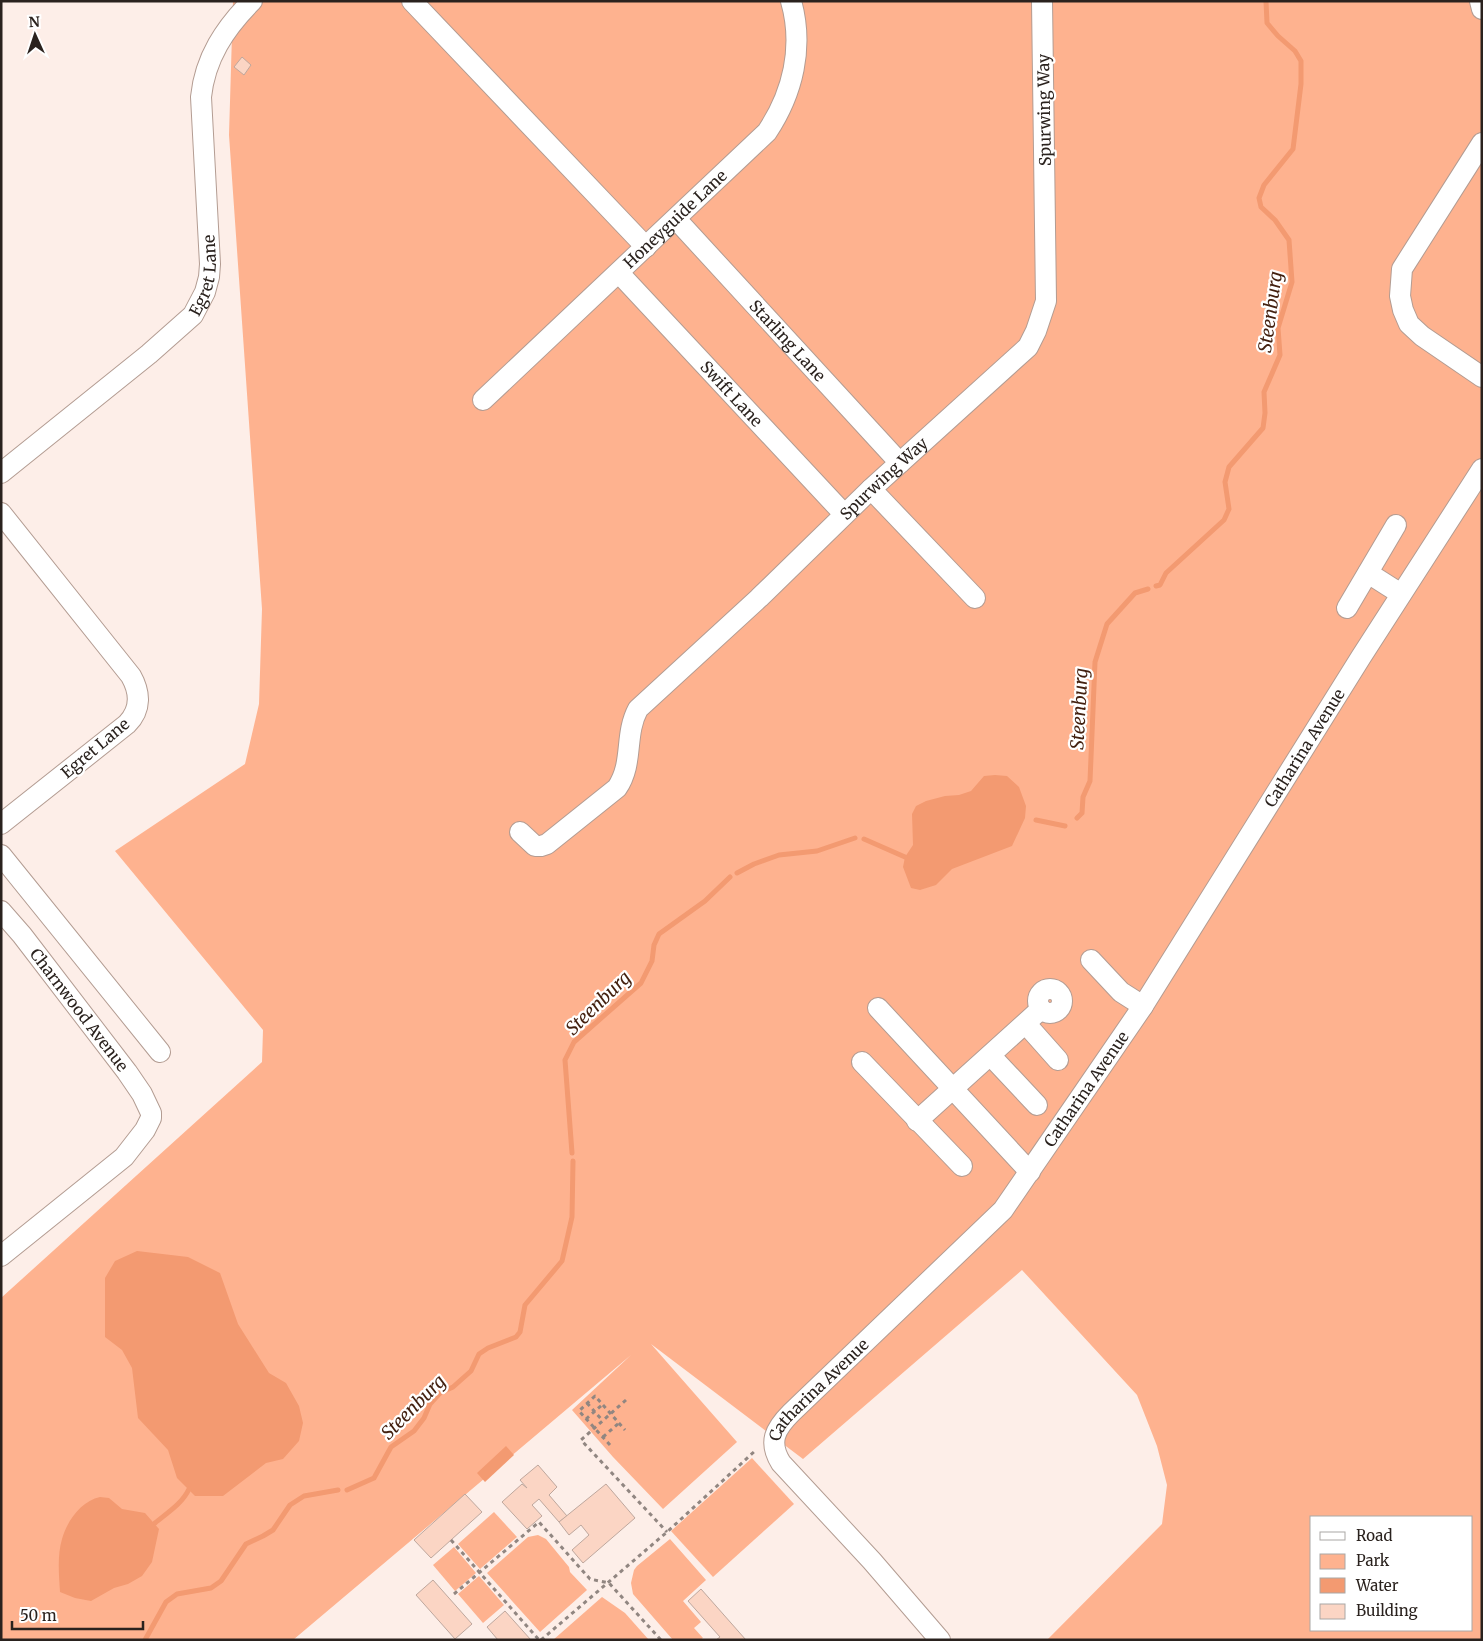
<svg xmlns="http://www.w3.org/2000/svg" width="1483" height="1641" viewBox="0 0 1483 1641" font-family="Merriweather,serif">
<style>
.green{fill:#feb28f;fill-rule:evenodd}
.water{fill:#f39a71}
.lines{fill:none;stroke-linecap:round;stroke-linejoin:round}
.stream{stroke:#f39a71;stroke-width:5}
.building{fill:#fbd5c4;stroke:#bea79d}
.minor-casing{stroke:#b39c92;stroke-width:22}
.path{stroke:#918681;stroke-width:3;stroke-dasharray:4 4;stroke-linecap:butt}
.minor{stroke:#fff;stroke-width:20}
.labels{text-anchor:middle;dominant-baseline:central;stroke-width:4.5;stroke-linejoin:round;paint-order:stroke}
.street-label{font-size:16px;fill:#2a221e;stroke:#fff}
.water-label{font-size:18px;font-style:italic;fill:#442110;stroke:#fff}
</style>
<rect width="100%" height="100%" fill="#fdeee8"/>
<g class="green">
<path d="M233,1H1482V1640H1047L1162,1524L1167,1485L1157,1446L1137,1395L1022,1270L803,1459L651,1344L737,1442L663,1509L613,1457L572,1410L631,1355L293,1640H1V1298L262,1062L263,1030L115,851L245,764L259,704L262,609L229,135ZM1312,1517H1472V1630H1312Z"/>
<path d="M752,1458L794,1504L713,1577L671,1531Z"/>
<path d="M494,1512L517,1537L480,1569L458,1544Z"/>
<path d="M538,1535L546,1539L569,1567L570,1572L587,1590L540,1632L487,1573L528,1537Z"/>
<path d="M670,1539L706,1580L683,1601L701,1622L694,1628L703,1638L700,1640H673L633,1594L631,1583L634,1570L637,1566Z"/>
<path d="M454,1547L476,1573L455,1591L433,1565Z"/>
<path d="M479,1576L504,1605L483,1623L458,1594Z"/>
<path d="M602,1597L625,1613L649,1640H553Z"/>
</g>
<g class="water">
<path d="M995,775L1007,776L1019,787L1026,806L1025,818L1012,846L952,869L936,885L920,890L911,888L903,867L905,857L913,845L912,814L916,806L926,801L945,796L959,795L971,791L984,776Z"/>
<path d="M137,1251L188,1257L220,1273L238,1324L269,1373L286,1383L299,1406L303,1423L299,1441L283,1459L266,1463L223,1496H195L177,1478L168,1450L138,1418L132,1368L122,1350L105,1337V1278L115,1261Z"/>
<path d="M506,1446L514,1455L485,1482L477,1473Z"/>
<path d="M100,1497L109,1498L122,1509L145,1513L159,1529L152,1562L142,1576L128,1584L114,1588L91,1601L75,1598L60,1592C59,1575 57,1556 62,1539C67,1521 81,1501 100,1497Z"/>
</g>
<g class="lines">
<g class="stream">
<path d="M1156,586L1160,585L1166,573L1224,520L1229,509L1225,482L1229,467L1263,428L1265,413L1264,392L1280,355L1278,328L1292,282L1289,240L1275,220L1261,207L1259,198L1264,185L1293,149L1301,84V61L1295,51L1278,36L1267,23L1266,1"/>
<path d="M1077,818L1082,813L1083,797L1090,781L1095,662L1107,624L1135,593L1148,589"/>
<path d="M1036,820L1065,826"/>
<path d="M864,839L905,857"/>
<path d="M737,873L754,864L779,855L817,851L855,838"/>
<path d="M572,1153L565,1060L574,1042L641,983L652,961L654,945L659,934L705,901L730,877"/>
<path d="M347,1490L374,1478L391,1447L414,1431L424,1418L430,1404L440,1393L453,1387L471,1371L479,1354L488,1348L516,1337L520,1332L525,1305L562,1261L572,1217L573,1161"/>
<path d="M155,1523C167,1513 182,1504 189,1489"/>
<path d="M145,1640L166,1602L177,1594L211,1588L221,1581L246,1544L263,1536L273,1530L290,1505L304,1496L338,1490"/>
</g>
</g>
<g class="building">
<path d="M242,57L251,65L244,75L234,67Z"/>
<path d="M538,1465L557,1487L549,1495L567,1516L559,1522L539,1499L532,1505L542,1516L527,1529L502,1502L522,1484L527,1488L520,1480Z"/>
<path d="M606,1484L635,1518L583,1563L572,1550L589,1535L581,1525L569,1535L559,1522Z"/>
<path d="M465,1494L482,1512L431,1558L414,1540Z"/>
<path d="M433,1580L472,1624L455,1639L416,1595Z"/>
<path d="M701,1589L746,1640H716L720,1637L688,1601Z"/>
<path d="M505,1611L531,1640H498L487,1627Z"/>
</g>
<g class="lines">
<g class="minor-casing">
<g id="minor">
<path d="M412,1L646,247"/>
<path d="M1480,1L1482,9"/>
<path d="M1482,143L1402,269L1400,296L1403,310L1409,324L1422,336L1482,377"/>
<path id="s1" d="M676,219L900,463"/>
<path id="s2" d="M619,273L844,514"/>
<path id="s3" d="M483,400L767,132C793,93 804,47 791,1"/>
<path id="s4" d="M1,473L149,354L193,315L205,292L209,277L210,264L201,97C205,58 225,28 252,1"/>
<path d="M871,489L975,598"/>
<path d="M1,513L131,676C140,692 142,709 127,724L1,824"/>
<path d="M1368,573L1401,594"/>
<path d="M1347,608L1396,525"/>
<path id="s5" d="M520,832L535,846H541L547,844L617,788C634,763 624,735 638,709L759,598L871,489L1028,347L1036,331L1046,301L1042,1"/>
<path d="M1,855L160,1052"/>
<path id="s6" d="M1,911L22,935L127,1072L142,1094L151,1113V1118L145,1130L124,1157L1,1256"/>
<path d="M1091,960L1121,992L1143,1006"/>
<circle cx="1050" cy="1001" r="12"/>
<path d="M878,1008L1030,1172"/>
<path d="M1026,1024L1058,1060"/>
<path d="M991,1056L1037,1105"/>
<path d="M862,1062L962,1166"/>
<path d="M917,1121L1041,1009"/>
<path id="s7" d="M940,1640L872,1561L781,1463C768,1442 775,1429 791,1413L1003,1210L1143,1006L1361,657L1482,469"/>
</g>
</g>
<g class="path">
<path d="M626,1400L581,1440L667,1532"/>
<path d="M587,1403L603,1421"/>
<path d="M586,1419L603,1404"/>
<path d="M603,1437L619,1423"/>
<path d="M610,1445L579,1411L595,1396L625,1430"/>
<path d="M451,1540L539,1640"/>
<path d="M454,1594L539,1522L590,1579L609,1583L661,1640"/>
<path d="M541,1640L667,1532L756,1450"/>
</g>
<use href="#minor" class="minor"/>
</g>
<g class="labels">
<g class="street-label">
<text transform="translate(1044 110) rotate(-91)">Spurwing Way</text>
<text stroke="none"><textPath href="#s3" startOffset="264">Honeyguide Lane</textPath></text>
<text stroke="none"><textPath href="#s4" startOffset="291">Egret Lane</textPath></text>
<text stroke="none"><textPath href="#s1" startOffset="165">Starling Lane</textPath></text>
<text stroke="none"><textPath href="#s2" startOffset="165">Swift Lane</textPath></text>
<text stroke="none"><textPath href="#s5" startOffset="542">Spurwing Way</textPath></text>
<text transform="translate(95 748) rotate(-40)">Egret Lane</text>
<text stroke="none"><textPath href="#s7" startOffset="1140">Catharina Avenue</textPath></text>
<text stroke="none"><textPath href="#s6" startOffset="126">Charnwood Avenue</textPath></text>
<text stroke="none"><textPath href="#s7" startOffset="735">Catharina Avenue</textPath></text>
<text stroke="none"><textPath href="#s7" startOffset="330">Catharina Avenue</textPath></text>
</g>
<g class="water-label">
<text transform="translate(1270 312) rotate(-82)">Steenburg</text>
<text transform="translate(1079 709) rotate(-87)">Steenburg</text>
<text transform="translate(598 1003) rotate(-44)">Steenburg</text>
<text transform="translate(413 1407) rotate(-45)">Steenburg</text>
</g>
</g>
<rect width="1483" height="1641" fill="none" stroke="#2a221e" stroke-width="5"/>
<rect x="1310" y="1516" width="162" height="115" fill="#ffffff" stroke="#aaa7a5"/>
<rect x="1320" y="1532" width="25" height="8" fill="#ffffff" stroke="#aaa7a5"/>
<text x="1356" y="1541" font-size="15" fill="#2a221e">Road</text>
<rect x="1320" y="1554" width="25" height="15" fill="#feb28f" stroke="#aaa7a5"/>
<text x="1356" y="1566" font-size="15" fill="#2a221e">Park</text>
<rect x="1320" y="1578" width="25" height="15" fill="#f39a71" stroke="#aaa7a5"/>
<text x="1356" y="1591" font-size="15" fill="#2a221e">Water</text>
<rect x="1320" y="1604" width="25" height="15" fill="#fbd5c4" stroke="#aaa7a5"/>
<text x="1356" y="1616" font-size="15" fill="#2a221e">Building</text>
<g transform="translate(35 35) rotate(357)" stroke="#ffffff" stroke-width="4" paint-order="stroke">
<path d="M0-4L9 19L0 12L-9 19Z" fill="#2a221e"/>
<text y="-8" font-size="14" font-weight="bold" text-anchor="middle" fill="#2a221e">N</text>
</g>
<path d="M12 1621v8h131v-8" fill="none" stroke="#2a221e" stroke-width="2.5"/>
<text x="20" y="1621" font-size="15" fill="#2a221e" stroke="#ffffff" stroke-width="4" paint-order="stroke">50 m</text>
</svg>
